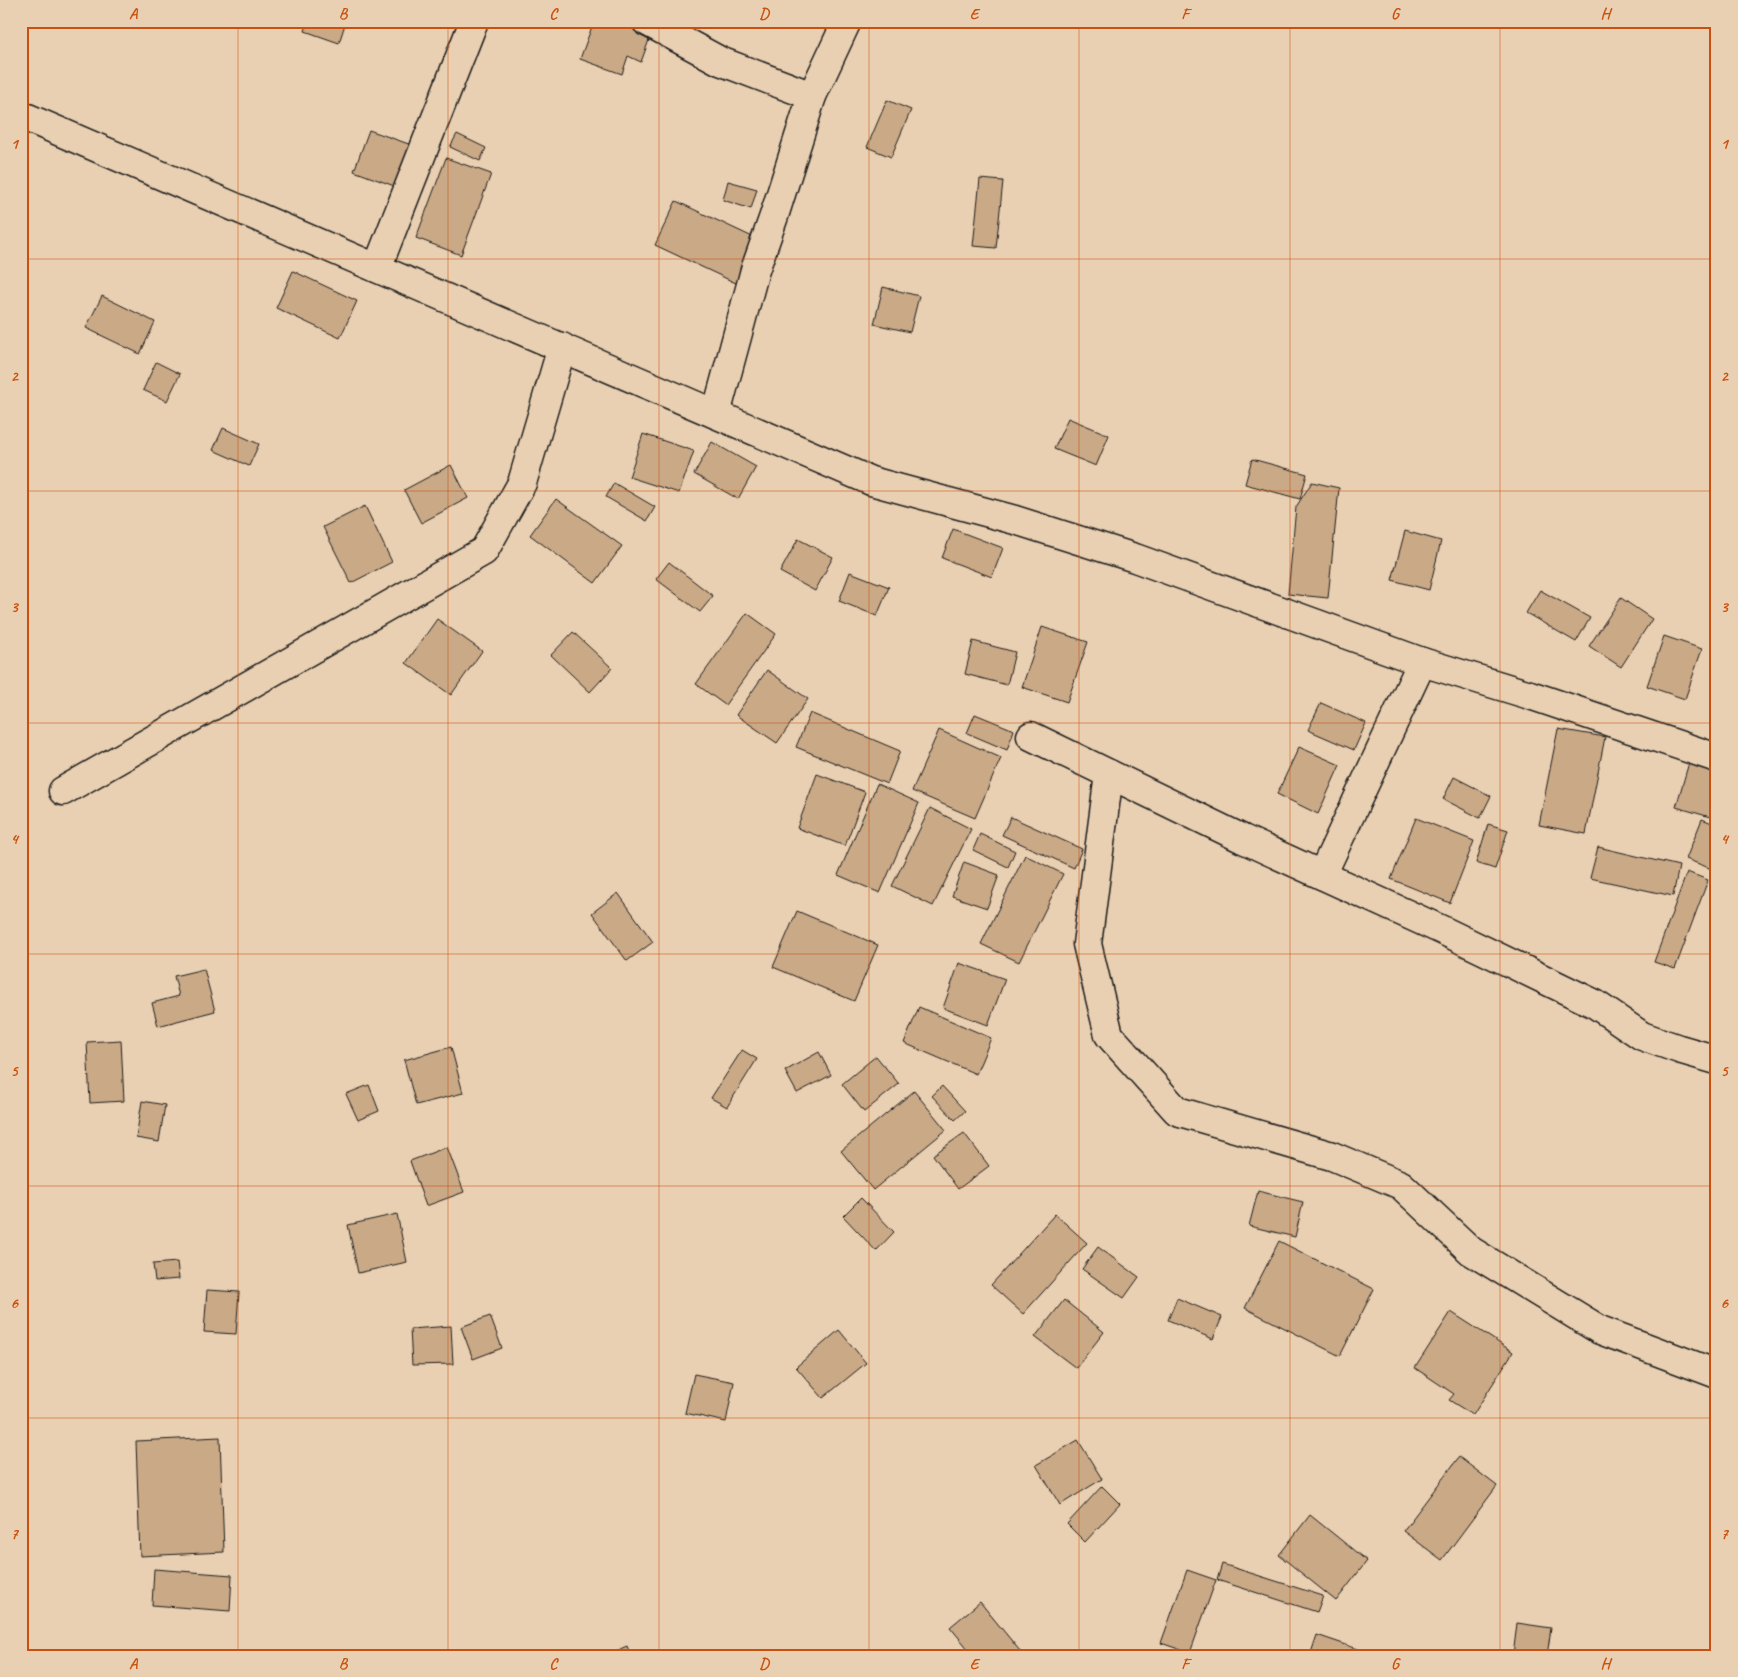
<svg xmlns="http://www.w3.org/2000/svg" width="1738" height="1677" viewBox="0 0 1738 1677" font-family="Caveat,sans-serif">
<style>
.building{fill:#caa986;stroke:#1c1c1c}
.lines{fill:none;stroke-linecap:round;stroke-linejoin:round}
.street-casing{stroke:#1c1c1c;stroke-width:31}
.street{stroke:#ead0b2;stroke-width:28}
.grid{fill:none;stroke:#c9500e;stroke-width:1;stroke-opacity:0.55}
.neatline{fill:none;stroke:#c9500e;stroke-width:2}
.grid-label{font-size:16px;text-anchor:middle;font-weight:bold;fill:#c9500e}
</style>
<rect width="100%" height="100%" fill="#ead0b2"/>
<filter id="ink" filterUnits="userSpaceOnUse"><feTurbulence type="fractalNoise" baseFrequency=".02" numOctaves="2"/><feDisplacementMap in="SourceGraphic" scale="10" xChannelSelector="R" yChannelSelector="G"/><feConvolveMatrix kernelMatrix="1 2 1 2 8 2 1 2 1" color-interpolation-filters="sRGB"/></filter>
<g filter="url(#ink)">
<g class="building">
<path d="M308,21H346L339,43L305,31Z"/>
<path d="M594,21H642L637,34L649,40L641,62L628,56L622,74L580,59Z"/>
<path d="M887,100L911,110L891,157L867,147Z"/>
<path d="M369,130L420,148L405,190L354,171Z"/>
<path d="M457,134L486,148L480,161L450,147Z"/>
<path d="M446,158L491,174L461,255L416,238Z"/>
<path d="M980,179L1003,181L996,248L973,246Z"/>
<path d="M728,181L757,189L751,209L723,200Z"/>
<path d="M676,201L761,241L740,285L655,245Z"/>
<path d="M293,271L357,301L340,338L276,308Z"/>
<path d="M883,287L919,296L910,332L874,324Z"/>
<path d="M102,296L155,322L140,354L86,328Z"/>
<path d="M156,362L180,374L167,401L143,390Z"/>
<path d="M1068,418L1109,435L1096,466L1054,449Z"/>
<path d="M223,428L259,444L249,466L213,450Z"/>
<path d="M643,434L694,451L679,493L629,477Z"/>
<path d="M712,442L756,467L738,499L694,474Z"/>
<path d="M1252,459L1307,474L1300,499L1245,484Z"/>
<path d="M451,465L468,498L421,523L404,490Z"/>
<path d="M1312,482L1339,488L1328,598L1288,594L1296,507Z"/>
<path d="M614,483L655,507L647,521L606,497Z"/>
<path d="M556,499L622,546L595,583L530,535Z"/>
<path d="M365,506L392,562L351,583L323,527Z"/>
<path d="M953,529L1003,548L992,577L942,558Z"/>
<path d="M1405,531L1441,541L1429,590L1392,580Z"/>
<path d="M798,539L833,557L815,591L780,572Z"/>
<path d="M669,562L713,596L700,612L656,579Z"/>
<path d="M850,572L889,587L877,616L839,601Z"/>
<path d="M1540,590L1590,618L1576,642L1526,613Z"/>
<path d="M1621,598L1652,619L1621,667L1589,646Z"/>
<path d="M747,613L776,634L725,705L696,684Z"/>
<path d="M437,619L482,651L451,695L406,663Z"/>
<path d="M1042,627L1088,642L1067,702L1022,687Z"/>
<path d="M573,632L612,668L590,692L551,655Z"/>
<path d="M1664,636L1702,649L1685,699L1647,686Z"/>
<path d="M973,641L1015,652L1007,685L965,674Z"/>
<path d="M767,670L808,699L777,743L736,715Z"/>
<path d="M1321,703L1366,723L1354,750L1308,730Z"/>
<path d="M810,713L900,751L887,784L796,747Z"/>
<path d="M975,714L1014,730L1007,750L967,733Z"/>
<path d="M1558,729L1605,737L1586,834L1539,825Z"/>
<path d="M939,730L1001,758L975,818L912,791Z"/>
<path d="M1299,747L1340,765L1318,814L1277,794Z"/>
<path d="M1690,759L1717,767V819L1676,807Z"/>
<path d="M817,774L865,792L845,846L797,828Z"/>
<path d="M1454,777L1491,796L1480,818L1443,799Z"/>
<path d="M877,784L919,803L880,893L838,875Z"/>
<path d="M930,808L971,829L933,906L892,886Z"/>
<path d="M1011,817L1082,849L1074,868L1002,835Z"/>
<path d="M1416,818L1474,841L1450,903L1391,879Z"/>
<path d="M1702,819L1717,825V871L1686,859Z"/>
<path d="M1488,824L1508,830L1495,869L1476,863Z"/>
<path d="M980,834L1015,851L1008,867L973,850Z"/>
<path d="M1598,847L1679,866L1673,896L1590,878Z"/>
<path d="M1025,855L1063,874L1019,962L981,944Z"/>
<path d="M964,862L999,875L987,908L952,896Z"/>
<path d="M1687,872L1708,880L1675,969L1654,962Z"/>
<path d="M618,893L653,942L627,961L592,913Z"/>
<path d="M797,911L878,945L854,1001L773,967Z"/>
<path d="M959,963L1005,979L988,1025L943,1008Z"/>
<path d="M204,969L215,1011L158,1026L152,1003L179,996L174,976Z"/>
<path d="M919,1007L991,1038L976,1074L904,1043Z"/>
<path d="M121,1040L124,1101L90,1103L87,1042Z"/>
<path d="M451,1047L463,1093L416,1105L404,1060Z"/>
<path d="M742,1050L757,1059L727,1107L711,1098Z"/>
<path d="M819,1052L831,1075L797,1093L785,1071Z"/>
<path d="M876,1056L899,1084L864,1112L842,1084Z"/>
<path d="M369,1085L379,1111L358,1120L346,1094Z"/>
<path d="M942,1086L965,1111L955,1120L932,1096Z"/>
<path d="M914,1091L946,1130L873,1190L841,1151Z"/>
<path d="M142,1101L165,1105L159,1142L136,1138Z"/>
<path d="M964,1133L989,1166L958,1189L933,1155Z"/>
<path d="M447,1147L464,1192L426,1206L410,1161Z"/>
<path d="M1258,1191L1303,1202L1295,1237L1249,1226Z"/>
<path d="M861,1198L894,1232L876,1251L843,1216Z"/>
<path d="M397,1214L407,1262L358,1273L348,1225Z"/>
<path d="M1055,1214L1087,1243L1023,1314L991,1285Z"/>
<path d="M1279,1241L1374,1289L1340,1356L1245,1308Z"/>
<path d="M1098,1247L1139,1277L1124,1298L1082,1269Z"/>
<path d="M177,1262L179,1279L155,1281L153,1264Z"/>
<path d="M207,1290L239,1292L236,1334L204,1332Z"/>
<path d="M1177,1298L1222,1317L1213,1339L1168,1320Z"/>
<path d="M1064,1300L1104,1332L1076,1368L1035,1337Z"/>
<path d="M1451,1312L1513,1352L1473,1415L1449,1400L1454,1394L1415,1368Z"/>
<path d="M490,1316L502,1348L473,1359L461,1327Z"/>
<path d="M451,1326L453,1364L412,1365L410,1329Z"/>
<path d="M839,1330L866,1363L823,1398L796,1367Z"/>
<path d="M694,1374L734,1382L726,1422L685,1413Z"/>
<path d="M220,1437L224,1552L140,1556L136,1441Z"/>
<path d="M1078,1440L1102,1479L1060,1505L1036,1465Z"/>
<path d="M1459,1457L1497,1486L1442,1560L1403,1531Z"/>
<path d="M1102,1486L1120,1504L1085,1542L1067,1524Z"/>
<path d="M1310,1515L1367,1561L1336,1601L1279,1555Z"/>
<path d="M1222,1564L1323,1596L1317,1612L1217,1580Z"/>
<path d="M154,1569L232,1575L230,1611L152,1605Z"/>
<path d="M1187,1570L1216,1580L1190,1653L1161,1643Z"/>
<path d="M980,1602L1024,1656H974L950,1627Z"/>
<path d="M1517,1623L1551,1628L1547,1656H1513Z"/>
<path d="M1317,1635L1361,1650L1359,1656H1310Z"/>
<path d="M627,1646L631,1656H604Z"/>
</g>
<g class="lines">
<g class="street-casing">
<g id="street">
<path d="M646,21L720,61L812,96"/>
<path d="M21,115L871,481L1015,520L1135,558L1422,662L1530,695L1717,758"/>
<path d="M377,268L474,21"/>
<path d="M716,414L755,270L774,216L812,96L847,21"/>
<path d="M1031,736L1243,839L1442,930L1595,1004L1642,1036L1679,1049L1717,1060"/>
<path d="M1109,774L1087,944L1109,1035L1177,1111L1332,1156L1401,1185L1471,1251L1600,1330L1717,1374"/>
<path d="M63,791L484,551L522,483L562,347"/>
<path d="M1322,875L1422,662"/>
</g>
</g>
<use href="#street" class="street"/>
</g>
</g>
<path class="grid" d="M238,21V1656M448,21V1656M659,21V1656M869,21V1656M1079,21V1656M1290,21V1656M1500,21V1656M21,259H1717M21,491H1717M21,723H1717M21,954H1717M21,1186H1717M21,1418H1717"/>
<rect width="1738" height="1677" fill="none" stroke="#ead0b2" stroke-width="55"/>
<rect x="28" y="28" width="1682" height="1622" class="neatline"/>
<g class="grid-label">
<text x="133" y="19">A</text>
<text x="343" y="19">B</text>
<text x="553" y="19">C</text>
<text x="764" y="19">D</text>
<text x="974" y="19">E</text>
<text x="1185" y="19">F</text>
<text x="1395" y="19">G</text>
<text x="1605" y="19">H</text>
<text x="14" y="149">1</text>
<text x="1724" y="149">1</text>
<text x="14" y="381">2</text>
<text x="1724" y="381">2</text>
<text x="14" y="612">3</text>
<text x="1724" y="612">3</text>
<text x="14" y="844">4</text>
<text x="1724" y="844">4</text>
<text x="14" y="1076">5</text>
<text x="1724" y="1076">5</text>
<text x="14" y="1308">6</text>
<text x="1724" y="1308">6</text>
<text x="14" y="1539">7</text>
<text x="1724" y="1539">7</text>
<text x="133" y="1669">A</text>
<text x="343" y="1669">B</text>
<text x="553" y="1669">C</text>
<text x="764" y="1669">D</text>
<text x="974" y="1669">E</text>
<text x="1185" y="1669">F</text>
<text x="1395" y="1669">G</text>
<text x="1605" y="1669">H</text>
</g>
</svg>
